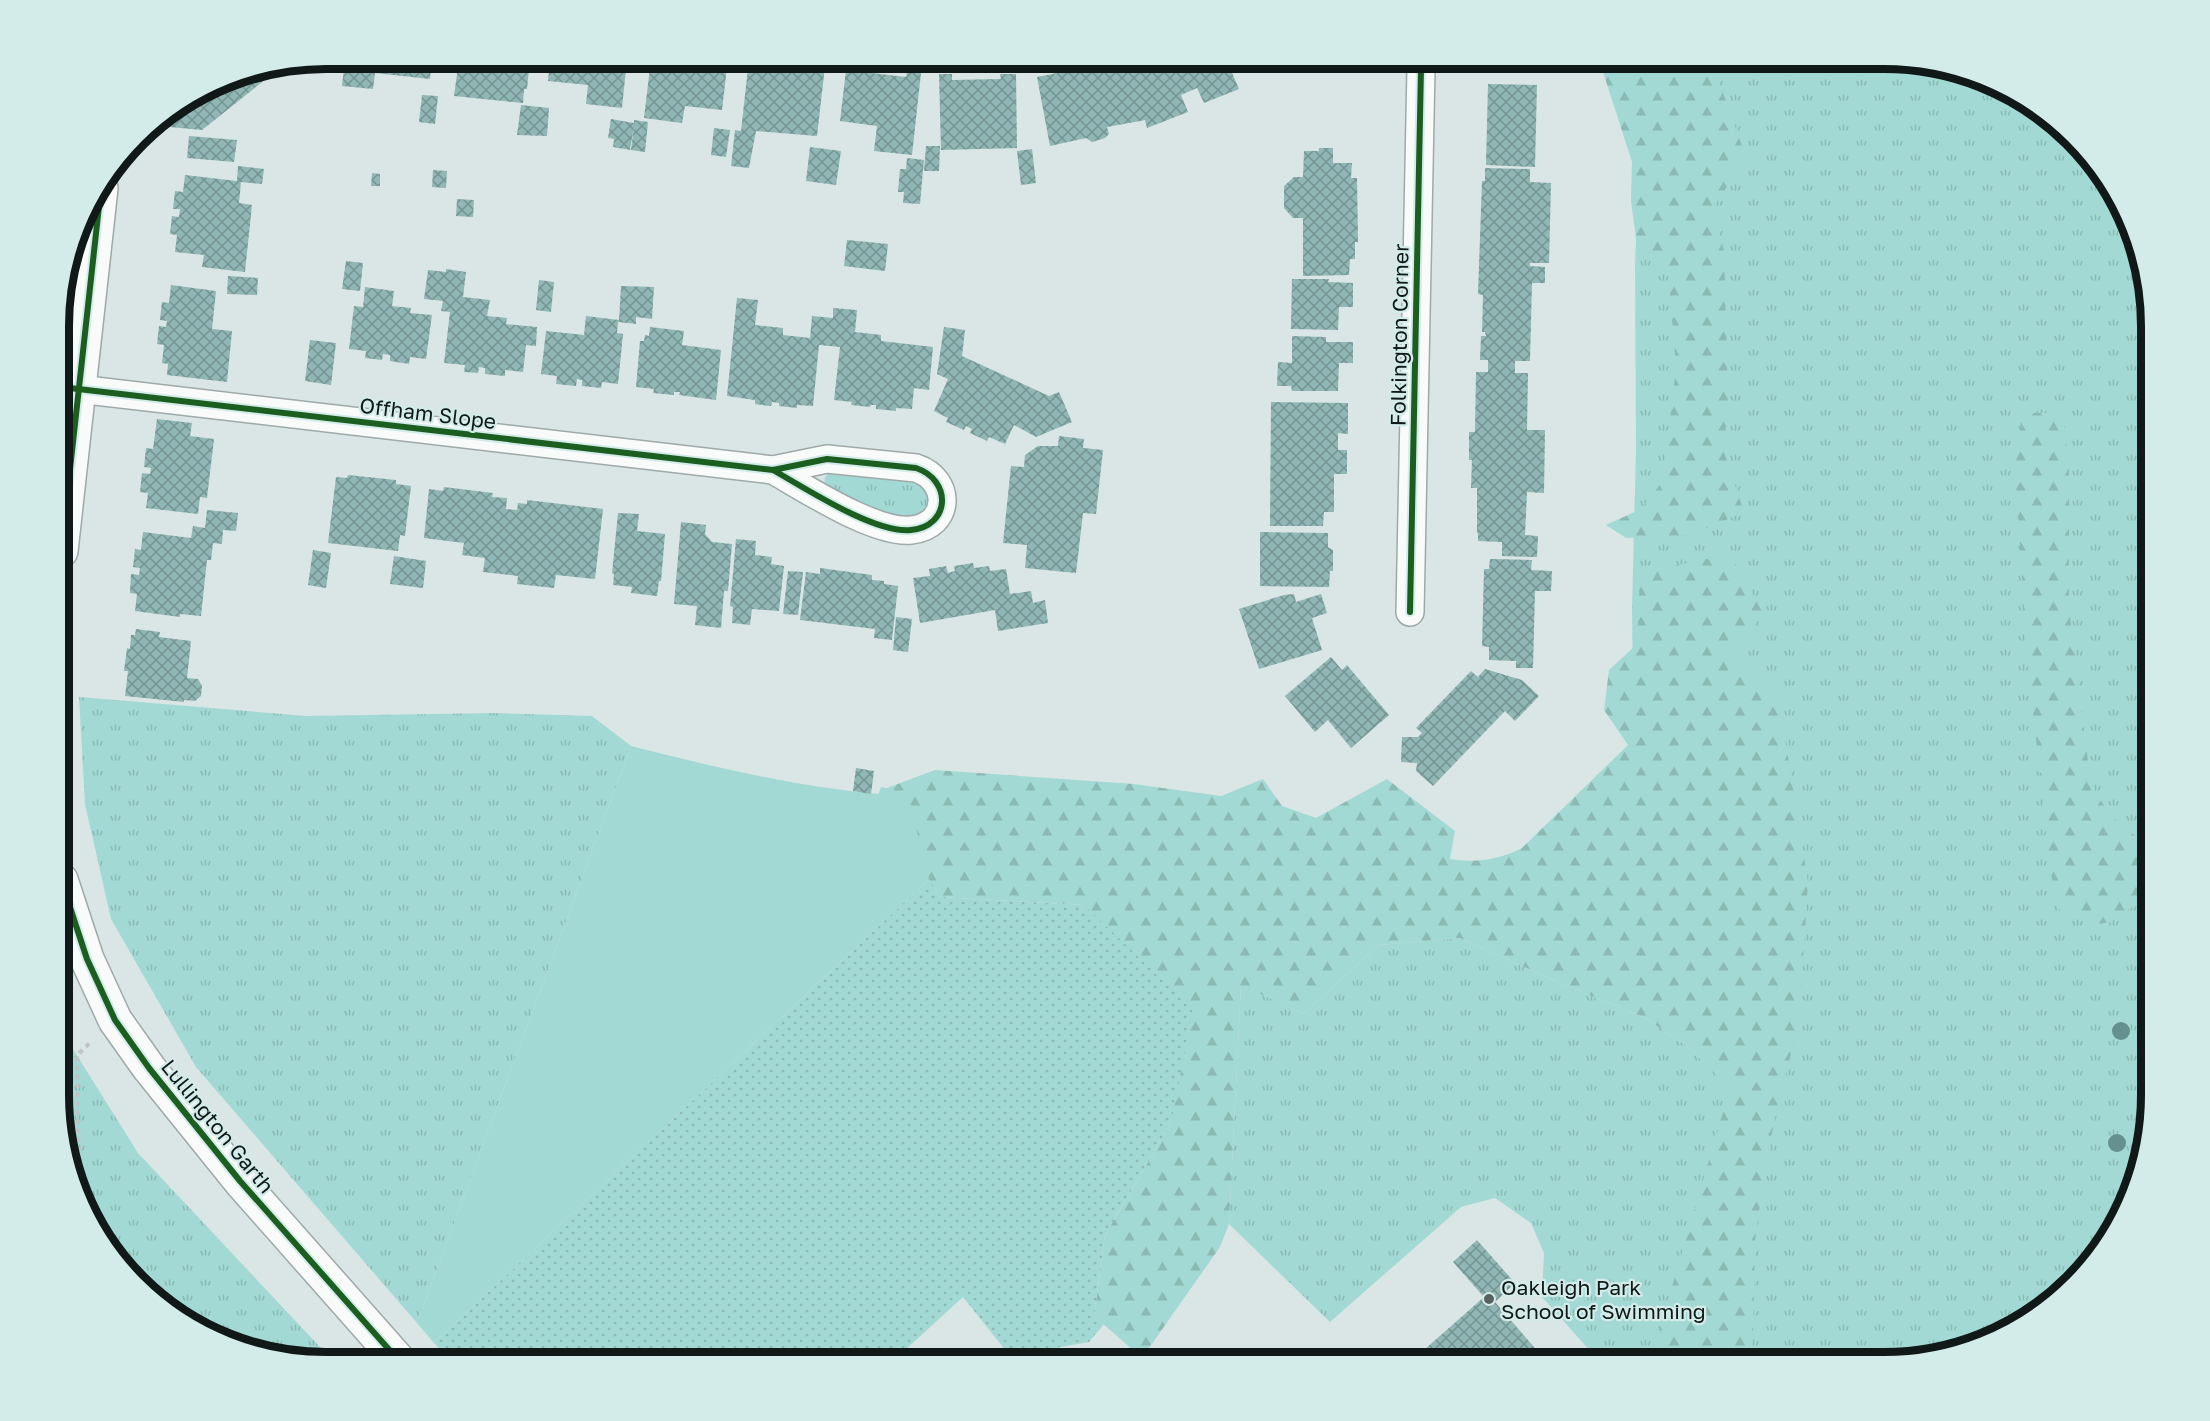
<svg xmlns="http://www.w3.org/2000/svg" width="2210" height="1421" viewBox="0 0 2210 1421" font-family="'Golos Text',sans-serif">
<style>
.grass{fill:url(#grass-tufts)}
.forest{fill:url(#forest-firs)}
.park{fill:url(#park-dots)}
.garden{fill:#a3d9d4}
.building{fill:url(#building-cross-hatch)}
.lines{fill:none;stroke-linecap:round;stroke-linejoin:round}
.street-casing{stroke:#9ea9a8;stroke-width:30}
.secondary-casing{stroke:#9ea9a8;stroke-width:36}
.path{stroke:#c1c4c4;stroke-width:4;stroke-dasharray:4.5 4.5;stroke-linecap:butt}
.street{stroke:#f9fbfb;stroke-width:27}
.secondary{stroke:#f9fbfb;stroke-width:33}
.cycleway-casing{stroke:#d3ece9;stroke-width:10}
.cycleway{stroke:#1b5e20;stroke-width:6}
.tree{fill:#64918f}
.poi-dot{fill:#566160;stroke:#d3ece9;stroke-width:2}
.labels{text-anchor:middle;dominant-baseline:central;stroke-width:4.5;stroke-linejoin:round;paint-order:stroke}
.street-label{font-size:21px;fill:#101918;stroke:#d3ece9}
.poi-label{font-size:21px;fill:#101918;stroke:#d3ece9;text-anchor:start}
.rim{fill:none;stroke:#101918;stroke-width:8}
</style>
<defs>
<pattern id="grass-tufts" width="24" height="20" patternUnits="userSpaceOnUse" patternTransform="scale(1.5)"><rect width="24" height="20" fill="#a3d9d4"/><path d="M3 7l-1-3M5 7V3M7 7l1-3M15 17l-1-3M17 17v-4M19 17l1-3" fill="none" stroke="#8bbab5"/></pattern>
<pattern id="forest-firs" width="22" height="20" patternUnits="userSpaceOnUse" patternTransform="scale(1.5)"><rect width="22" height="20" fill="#a3d9d4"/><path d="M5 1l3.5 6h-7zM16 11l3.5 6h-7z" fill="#8bbab5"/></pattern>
<pattern id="park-dots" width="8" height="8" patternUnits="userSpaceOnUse" patternTransform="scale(1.5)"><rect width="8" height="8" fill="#a3d9d4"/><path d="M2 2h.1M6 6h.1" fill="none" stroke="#8bbab5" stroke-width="1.8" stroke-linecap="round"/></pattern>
<pattern id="building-cross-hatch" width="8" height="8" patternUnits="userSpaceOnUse" patternTransform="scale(1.5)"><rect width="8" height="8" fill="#90b7b5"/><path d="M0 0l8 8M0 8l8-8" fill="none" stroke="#749492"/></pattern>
</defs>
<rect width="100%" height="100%" fill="#d9e6e5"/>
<g class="grass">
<path d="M1640,59H1885L1970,73L2033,103L2116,192L2151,308V1113L2137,1181L2107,1244L2018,1327L1902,1362H1600L1542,1297L1544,1253L1531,1223L1495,1198L1461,1207L1330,1322L1229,1224L1241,984L1303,1014L1379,945L1460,938L1560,983L1645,1018L1687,1046L1731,1088L1634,769L1632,608L1636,451L1635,265L1639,170Z"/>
<path d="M829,473L919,481L929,494V507L916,518L893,517L833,492C826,486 820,480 829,473Z"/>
<path d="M79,697L306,716L496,713L592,716L631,746L417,1323L196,1067L111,919L85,804Z"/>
<path d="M61,1030L138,1153L334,1362L256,1353L177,1318L103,1244L61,1130Z"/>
</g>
<g class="forest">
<path d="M1597,59H1711L1746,157L1712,210L1724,250L1728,397L1724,452L1744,512L1691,535L1626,538L1606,525L1641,509L1663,481L1676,367L1667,261L1637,247L1631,201L1632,162L1602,69Z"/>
<path d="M2034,413H2062L2069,464V609L2091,785L2110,815L2151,849L2148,895L2111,922L2098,924L2058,909L2051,873L2028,667L2015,471L2021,421Z"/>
<path d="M1730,554L1763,613L1733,657L1778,694L1808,882L1799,1025L1780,1094L1766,1162L1755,1240L1753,1342L1745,1362H1650L1730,1088L1687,1046L1645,1018L1560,983L1460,938L1379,945L1303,1014L1241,985L1229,1224L1220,1247L1142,1358L1094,1316L1105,1235L1171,1123L1084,905L940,897L875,803L881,787L887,788L935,770L1134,784L1221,796L1263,779L1282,806L1316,818L1387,779L1455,831L1450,859C1475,863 1499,860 1522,848L1628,745L1604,710L1609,670L1637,644L1640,573Z"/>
</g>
<path class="park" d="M929,879L940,897L1084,905L1193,1009L1171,1123L1105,1235L1094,1316L1104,1324L1089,1342L1010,1356L963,1297L892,1362H452L434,1343Z"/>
<path class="garden" d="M631,746C723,769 812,791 908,796L929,879L434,1343L417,1323Z"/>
<g class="building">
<path d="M345,59H432L430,79L375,73L373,89L342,86Z"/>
<path d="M459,59H530L527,89H524L523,103L454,96Z"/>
<path d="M550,59H627L622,108L586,104L588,85L548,81Z"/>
<path d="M651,59H728L722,110L685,106L682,123L644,118Z"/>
<path d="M749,59L825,66L817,136L756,131L749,168L731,166L735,130L741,131Z"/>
<path d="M1131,59H1226L1239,89L1204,103L1197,88L1181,95L1188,112L1147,128L1145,120L1140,121L1107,127L1109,134L1105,138L1092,142L1086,138L1050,146L1037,77L1113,62L1114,67L1127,64L1126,61Z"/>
<path d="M1232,59H1256L1237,68Z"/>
<path d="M281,67L202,130L170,127L172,111L224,79Z"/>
<path d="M846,70L906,77L907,72L921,73L912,155L874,151L877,126L840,121Z"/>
<path d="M939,74H952V80L1001,79L1000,74H1016L1017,148L941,150Z"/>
<path d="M1488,84L1537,85L1535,167L1486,165Z"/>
<path d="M422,95L438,96L435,124L419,122Z"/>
<path d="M521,105L549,108L547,136L517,135Z"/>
<path d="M611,119L634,123V120L648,122L645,152L631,150L634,126L630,150L613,147L614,139L608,138Z"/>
<path d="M714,128L730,130L726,157L711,155Z"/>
<path d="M189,136L237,140L234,162L187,158Z"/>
<path d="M926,146H940L939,171H924Z"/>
<path d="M810,147L841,151L836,185L806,181Z"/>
<path d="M1319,148H1333V163H1352L1351,178H1357L1358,242H1355V259H1350L1349,275L1303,276V218H1293L1284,208V186L1294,177H1303L1304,151H1319Z"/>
<path d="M1032,149L1036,183L1021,185L1017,151Z"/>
<path d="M907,158L924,160L920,204L903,203L904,192H898L900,169H906Z"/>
<path d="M238,166L264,169L262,184L241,182L239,203L252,205L245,272L202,267L204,255L175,252L177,235L170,234L172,216L179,217L180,209H173L175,191L183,192L185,175L237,181Z"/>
<path d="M1485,168L1530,169V182L1551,183L1549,263H1530V266L1545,267V283H1532L1530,361H1515V373H1528L1527,430H1545L1544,493L1527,492L1525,535L1538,536L1537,557L1502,556V542L1478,541V533H1477V488H1471L1472,460H1469V432H1475L1476,372H1488V360H1480L1481,336H1486L1485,332H1482L1483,295L1478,294L1482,181H1485Z"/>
<path d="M433,170L447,171L446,188L432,187Z"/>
<path d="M372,173L380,174V186H371Z"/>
<path d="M457,199L474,200L473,217L456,216Z"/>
<path d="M847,240L888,244L885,271L844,266Z"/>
<path d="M346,261L363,263L360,291L342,289Z"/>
<path d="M446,269L466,272L463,297L490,300L487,316L507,318L506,324L537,327L536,346L526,345L523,372L505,370V376L485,374V368L479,367L478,373L464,372L465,365L444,363L450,312L441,311L443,301L424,299L428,270L446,272Z"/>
<path d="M228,276L258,278L257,295L227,294Z"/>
<path d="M1292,279H1329L1328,282L1353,283V307H1339L1338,330L1291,329Z"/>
<path d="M539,280L554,282L551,312L536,310Z"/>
<path d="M171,285L216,291L212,329L232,331L227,382L167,375L168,364L162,363L164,345L157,344L159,326L166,327L167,321L160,320L162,302L169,303Z"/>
<path d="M621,286L654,287L652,319L636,317V324L618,322L617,333L623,334L618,384L602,382L601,388L582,386V380L577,379L576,386L556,384L557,376L541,374L546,331L584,335L586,316L619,320Z"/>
<path d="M365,287L394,291L392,306L411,308L410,313L432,315L426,359L410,357L409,364L390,361V355L383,354L382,360L365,358L366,351L349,349L354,306L363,307Z"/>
<path d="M737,298L758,300L755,325L783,328V335L810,338L812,316L833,318V308L857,310L855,332L881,335V341L933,347L929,390L914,388L912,409L896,408V411L876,409V405H871L870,407L851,405L852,402L834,400L840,347L819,345L813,406L797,405V408L779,406V403L772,402L771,406L755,404V400L727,396Z"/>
<path d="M650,327L684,331L682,345L721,350L716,400L679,395L680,392H674V395L653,393L654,389L636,387L640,341H644L645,335L649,336Z"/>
<path d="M944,327L965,330L962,356L1049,396L1059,392L1072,422L1036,437L1014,425L1005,444L989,437L987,441L970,433L972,429L966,426L964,430L946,422L948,418L934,411L948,379L937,374Z"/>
<path d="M1292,336L1326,337V342H1353V363H1339L1338,391H1292L1291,386H1277L1278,362L1292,363Z"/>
<path d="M310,340L336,343L331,385L305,381Z"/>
<path d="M1271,402L1348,403V434L1338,433V450H1347V474H1334V512H1324L1323,526H1270Z"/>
<path d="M157,419L192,423L190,436L214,439L207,498L200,497L198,514L146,508L148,493L140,492L142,473L150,474L151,468L144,467L146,448L153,449Z"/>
<path d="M1059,436L1084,439L1083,448L1103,450L1096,514L1083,513L1076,573L1025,568L1027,545L1003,543L1011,466L1024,467L1025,455L1038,446H1058Z"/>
<path d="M348,475L396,480V484L411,486L405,536L400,535L398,551L328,543L336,477L347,478Z"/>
<path d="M444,487L493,493L492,497L507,498L506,509L517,510L518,503L527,504V500L603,509L595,579L556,575L554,588L517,584L518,576L483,572L485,558L462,555L464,543L424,538L429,489L443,491Z"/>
<path d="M207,510L238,513L236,531L223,530L222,544L213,543L211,560H207L201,616L180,614V617L135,611L137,594L130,593L131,574L139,575L140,568L133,567L135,549L141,550L143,532L191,538L193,526L205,528Z"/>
<path d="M618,513L639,514L637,531L665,534L661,581H659L657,596L631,593L632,587L613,585L614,574L612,573Z"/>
<path d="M681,522L706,525L705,534L712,542L732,544L728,591H724L721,628L695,625L697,606L674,604Z"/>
<path d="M1260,532L1328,533V547L1333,550V571H1330L1329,587L1260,586Z"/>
<path d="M736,539L756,541L755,555L772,557L771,564L784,566L779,611L752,609L750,625L732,623L733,607L730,606Z"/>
<path d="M313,550L331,553L326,588L308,585Z"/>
<path d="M394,556L426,561L423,588L390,584Z"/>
<path d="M1490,559L1532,560L1531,570L1552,571L1551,591H1535L1533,668H1516V661L1489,660V647L1482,646L1484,569H1489Z"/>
<path d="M973,563L974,568L989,566L990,571L1006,569L1010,594L1031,591L1033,603L1045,600L1048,623L998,631L995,610L920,623L913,578L930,576L929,569L946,566L948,573L955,571L954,566Z"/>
<path d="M820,568L872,575V580L884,581V584L898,586L892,640L874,638L875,629L800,620L806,572L820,574Z"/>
<path d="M788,571L803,572L798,615L783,614Z"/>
<path d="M1294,594L1296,602L1321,594L1327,613L1312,618L1322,650L1259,669L1239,609L1284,595Z"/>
<path d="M896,617L912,619L908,652L893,650Z"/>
<path d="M136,629L160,632L159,637L191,641L187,678L198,679L202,686L201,696L195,701L184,700V702L125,696L128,671H124L127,648L130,649L131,635H135Z"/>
<path d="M1331,657L1342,670L1347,665L1389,715L1351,748L1328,720L1315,732L1285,696Z"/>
<path d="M1485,669L1522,680L1539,696L1515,721L1505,711L1433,786L1416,771L1417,763L1401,762L1402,737H1418L1422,733L1416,728L1471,671L1478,677Z"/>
<path d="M856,768L874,771L871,794L853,791Z"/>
<path d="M1477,1240L1515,1283L1495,1302L1547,1362H1420L1416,1357L1484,1297L1453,1262Z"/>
</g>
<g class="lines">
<g class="street-casing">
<g id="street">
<path d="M61,387L773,470L827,459L916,468C952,480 951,526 911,530C875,534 805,488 773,470"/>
<path d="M1410,612L1421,68L1419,59"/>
</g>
</g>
<g class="secondary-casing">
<g id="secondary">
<path d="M61,551L101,188"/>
<path d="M61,880L87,959L115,1020L149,1068L240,1181L400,1362"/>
</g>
</g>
<g class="path">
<path d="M79,1178L77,1055L90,1043"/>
<path d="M1082,1362H1085"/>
</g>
<use href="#street" class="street"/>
<use href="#secondary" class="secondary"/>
<g class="cycleway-casing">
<g id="cycleway">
<path d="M61,387L773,470L827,459L916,468C952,480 951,526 911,530C875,534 805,488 773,470"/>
<path d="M61,551L101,188"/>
<path d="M1410,612L1421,68L1419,59"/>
<path d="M61,880L87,959L115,1020L149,1068L240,1181L400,1362"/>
</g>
</g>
<use href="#cycleway" class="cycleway"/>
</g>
<g class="tree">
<circle cx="2121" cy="1031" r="9"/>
<circle cx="2117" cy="1143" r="9"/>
</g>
<circle class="poi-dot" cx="1489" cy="1299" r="6"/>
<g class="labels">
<g class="street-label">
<text transform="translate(1399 335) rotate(-89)">Folkington Corner</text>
<text transform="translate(428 413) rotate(7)">Offham Slope</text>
<text transform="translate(218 1126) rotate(51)">Lullington Garth</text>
</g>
<g class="poi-label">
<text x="1501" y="1287">Oakleigh Park<tspan x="1501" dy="24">School of Swimming</tspan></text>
</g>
</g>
<path d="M0 0H2210V1421H0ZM326 69H1884A257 257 0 0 1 2141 326V1095A257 257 0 0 1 1884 1352H326A257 257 0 0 1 69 1095V326A257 257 0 0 1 326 69Z" fill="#d3ece9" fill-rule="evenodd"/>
<path class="rim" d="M326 69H1884A257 257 0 0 1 2141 326V1095A257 257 0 0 1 1884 1352H326A257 257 0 0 1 69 1095V326A257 257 0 0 1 326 69Z"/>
</svg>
